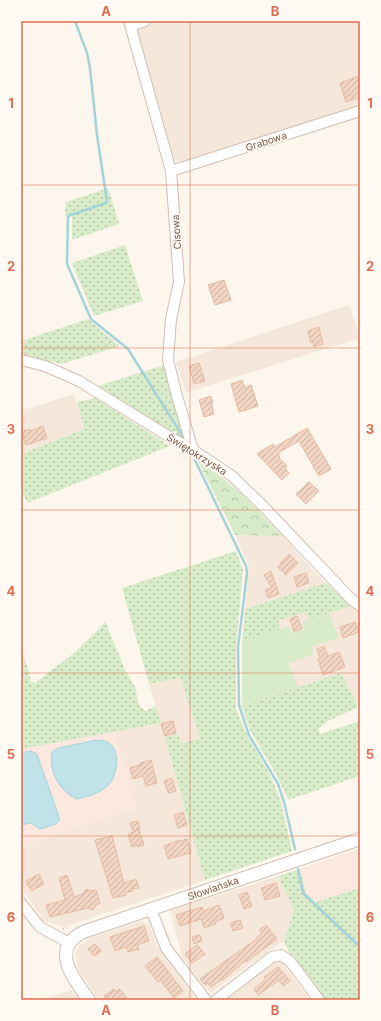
<svg xmlns="http://www.w3.org/2000/svg" width="381" height="1021" viewBox="0 0 381 1021" font-family="Inter,sans-serif">
<style>
.residential{fill:#f5e8da}
.commercial{fill:#fde8e0}
.grass{fill:url(#grass-dots)}
.forest{fill:url(#forest-crowns)}
.garden{fill:#d8ecc9}
.water{fill:#bfe3e8;stroke:#a5d3da}
.lines{fill:none;stroke-linecap:round;stroke-linejoin:round}
.stream{stroke:#a5d3da;stroke-width:2.5}
.building{fill:url(#building-hatch);stroke:#e6bba3}
.minor-casing{stroke:#d1beb0;stroke-width:12}
.tertiary-casing{stroke:#d1beb0;stroke-width:14}
.path{stroke:#d9b8a5;stroke-width:1.5;stroke-dasharray:1 3;stroke-linecap:butt}
.minor{stroke:#fff;stroke-width:10}
.tertiary{stroke:#fff;stroke-width:12}
.grid{fill:none;stroke:#dc6d51;stroke-width:1;stroke-opacity:0.55}
.labels{text-anchor:middle;dominant-baseline:central;stroke-width:3.5;stroke-linejoin:round;paint-order:stroke}
.street-label{font-size:10px;fill:#7a5c4d;stroke:#fffaf3}
.neatline{fill:none;stroke:#dc6d51;stroke-width:1.5}
.grid-label{font-size:13px;text-anchor:middle;font-weight:bold;fill:#dc6d51}
</style>
<defs>
<pattern id="grass-dots" width="8" height="8" patternUnits="userSpaceOnUse"><rect width="8" height="8" fill="#d8ecc9"/><path d="M2 2h.1M6 6h.1" fill="none" stroke="#b4c2a5" stroke-width="1.8" stroke-linecap="round"/></pattern>
<pattern id="forest-crowns" width="20" height="18" patternUnits="userSpaceOnUse"><rect width="20" height="18" fill="#d8ecc9"/><path d="M2 6a3 3 0 1 1 6 0M12 15a3 3 0 1 1 6 0" fill="none" stroke="#b4c2a5"/></pattern>
<pattern id="building-hatch" width="6" height="6" patternUnits="userSpaceOnUse"><rect width="6" height="6" fill="#f3d5c3"/><path d="M-1 1l2-2M0 6l6-6M5 7l2-2" fill="none" stroke="#cab0a1"/></pattern>
</defs>
<rect width="100%" height="100%" fill="#fdf6ec"/>
<g class="residential">
<path d="M134,21H360V105L182,163L174,159Z"/>
<path d="M349,305L360,338L186,393L176,362Z"/>
<path d="M74,394L84,429L21,454V411Z"/>
<path d="M235,535L283,536L313,571L350,606L360,613V711L341,673L242,706V642L249,567Z"/>
<path d="M180,678L201,738L182,743L165,738L205,880L64,927L44,921L21,887V846L136,808L114,731L160,723L149,684Z"/>
<path d="M278,876L294,910L284,942L281,943L210,993L182,957L170,910Z"/>
<path d="M142,921L149,924L157,946L197,1000H99L87,983L78,969L75,953L79,946L90,938Z"/>
<path d="M277,961L282,962L310,1000H226Z"/>
<path d="M72,990L80,1000H39Z"/>
</g>
<g class="commercial">
<path d="M114,731L136,808L21,846V749Z"/>
<path d="M360,848V888L316,902L306,893L300,869Z"/>
</g>
<g class="grass">
<path d="M108,188L119,224L72,240V214L65,216L66,202Z"/>
<path d="M125,245L143,301L94,316L72,263Z"/>
<path d="M88,319L120,346L61,364L21,354V341Z"/>
<path d="M164,365L186,436L180,438L98,386Z"/>
<path d="M95,398L170,446L27,503L21,487V454L84,429L77,402Z"/>
<path d="M236,551L243,570L236,647V709L247,735L271,777L281,802L292,851L205,880L165,738L177,734L182,743L200,738L180,678L149,684L122,588Z"/>
<path d="M326,583L350,606L308,620L305,612L278,621L280,629L242,642L245,609Z"/>
<path d="M105,621L125,670L135,687L139,705L145,711L156,706L161,723L21,749V651L28,668L31,682L35,683L75,652L101,627Z"/>
<path d="M341,673L358,707L328,721L318,729L320,734L360,721V776L288,800L277,776L250,730L242,706Z"/>
<path d="M300,869L306,893L316,902L360,888V1000H326L290,954L284,942L294,910L278,876Z"/>
</g>
<path class="forest" d="M196,457L241,493L283,536L235,535Z"/>
<path class="garden" d="M329,613L339,638L312,646L314,654L288,663L298,687L242,706V642L289,626L292,634L305,630L302,622Z"/>
<g class="water">
<path d="M97,740C100,741 106,740 109,743C122,752 117,779 106,787C98,794 86,797 77,799C60,792 48,771 52,752L58,748Z"/>
<path d="M31,751L37,754L60,820L56,824L40,829L31,823L21,825V753Z"/>
</g>
<g class="lines">
<g class="stream">
<path d="M75,21L87,53L90,68L97,135L107,201L106,203L68,216L67,264L91,319L128,349L183,437"/>
<path d="M192,454L246,566L247,573L238,647L239,705L249,735L278,784L284,802L295,849"/>
<path d="M298,869L302,888L304,894L360,947"/>
</g>
</g>
<g class="building">
<path d="M360,76V97L346,102L340,83Z"/>
<path d="M224,280L231,300L215,305L208,285Z"/>
<path d="M319,327L323,344L314,347L313,342L311,343L308,331Z"/>
<path d="M199,363L205,381L194,384L189,366Z"/>
<path d="M242,380L245,388L251,385L258,406L239,412L231,384Z"/>
<path d="M211,396L213,403H211L214,414L204,417L199,400Z"/>
<path d="M43,426L47,438L26,445L21,432L29,429V431Z"/>
<path d="M307,428L331,469L319,476L299,441L278,453L280,457L279,458L287,466L285,468L289,473L282,480L257,454L273,444L275,447Z"/>
<path d="M309,482L319,491L306,504L296,494Z"/>
<path d="M289,554L298,563L286,575L278,567L282,564L280,563Z"/>
<path d="M271,571L279,594L268,598L265,590L272,588L264,575Z"/>
<path d="M306,573L309,583L297,587L294,577Z"/>
<path d="M297,616L302,629L294,632L290,619Z"/>
<path d="M355,622L359,632L343,638L340,627Z"/>
<path d="M324,646L328,656L339,652L345,667L323,675L318,659L320,658L317,649Z"/>
<path d="M173,721L176,733L165,736L161,724Z"/>
<path d="M151,760L157,783L146,786L143,776L133,779L130,768L140,765V763Z"/>
<path d="M172,778L176,791L168,793L164,781Z"/>
<path d="M183,812L187,825L178,828L174,815Z"/>
<path d="M138,821L140,829L133,831L130,823Z"/>
<path d="M139,830L144,845L138,847L137,845L132,847L128,834Z"/>
<path d="M112,836L124,883L136,879L139,888L132,889L133,891L125,893L126,895L113,898L95,840Z"/>
<path d="M187,839L191,853L168,859L164,846L179,840L180,841Z"/>
<path d="M39,874L44,884L31,891L26,881Z"/>
<path d="M67,875L74,897L83,894L86,889L91,891L96,890L100,903L96,905L93,910L88,908L50,917L46,905L65,900L59,878Z"/>
<path d="M276,883L280,896L265,900L261,888Z"/>
<path d="M247,892L252,906L244,909L239,895Z"/>
<path d="M219,905L224,918L215,922L216,924L204,928L201,919L180,926L176,915L202,907L204,911Z"/>
<path d="M240,920L243,928L233,931L230,923Z"/>
<path d="M266,925L277,939L246,962L245,961L223,980L222,979L211,987L208,983L205,985L200,979L258,938L257,937L262,933L259,930Z"/>
<path d="M144,926L149,941L137,945L139,949L128,952L126,947L115,951L110,937Z"/>
<path d="M200,935L202,941L194,944L192,937Z"/>
<path d="M95,944L101,951L94,956L88,949Z"/>
<path d="M197,945L205,954L192,963L185,954Z"/>
<path d="M157,957L183,991L174,998L160,980L158,982L145,966Z"/>
<path d="M278,967L290,981L283,986L279,980L258,995L254,989L266,979L264,977Z"/>
<path d="M114,989L116,992L120,989L128,1000H107L104,996Z"/>
</g>
<g class="lines">
<g class="minor-casing">
<g id="minor">
<path d="M129,21L171,171L179,282L171,319L168,360L177,396L193,450"/>
<path d="M131,26L145,21"/>
<path d="M171,171L360,111"/>
<path d="M21,360L45,366L79,381L173,439L193,450L232,476L263,506L351,599L360,606"/>
<path d="M21,903L40,927L69,943"/>
<path d="M151,909L166,948L206,1000"/>
<path d="M216,1000L272,957L281,955L290,961L319,1000"/>
</g>
</g>
<g class="tertiary-casing">
<path id="tertiary" d="M89,1000C74,979 49,950 83,932L360,839"/>
</g>
<path class="path" d="M63,929L71,927"/>
<use href="#minor" class="minor"/>
<use href="#tertiary" class="tertiary"/>
</g>
<path class="grid" d="M190,21V1000M21,185H360M21,348H360M21,510H360M21,673H360M21,836H360"/>
<g class="labels">
<g class="street-label">
<text transform="translate(266 141) rotate(-18)">Grabowa</text>
<text transform="translate(176 232) rotate(-94)">Cisowa</text>
<text transform="translate(197 454) rotate(32)">Świętokrzyska</text>
<text transform="translate(213 888) rotate(-19)">Słowiańska</text>
</g>
</g>
<rect width="381" height="1021" fill="none" stroke="#fffaf3" stroke-width="44"/>
<rect x="22" y="22" width="337" height="977" class="neatline"/>
<g class="grid-label">
<text x="106" y="16">A</text>
<text x="275" y="16">B</text>
<text x="11" y="108">1</text>
<text x="370" y="108">1</text>
<text x="11" y="271">2</text>
<text x="370" y="271">2</text>
<text x="11" y="434">3</text>
<text x="370" y="434">3</text>
<text x="11" y="596">4</text>
<text x="370" y="596">4</text>
<text x="11" y="759">5</text>
<text x="370" y="759">5</text>
<text x="11" y="922">6</text>
<text x="370" y="922">6</text>
<text x="106" y="1015">A</text>
<text x="275" y="1015">B</text>
</g>
</svg>
